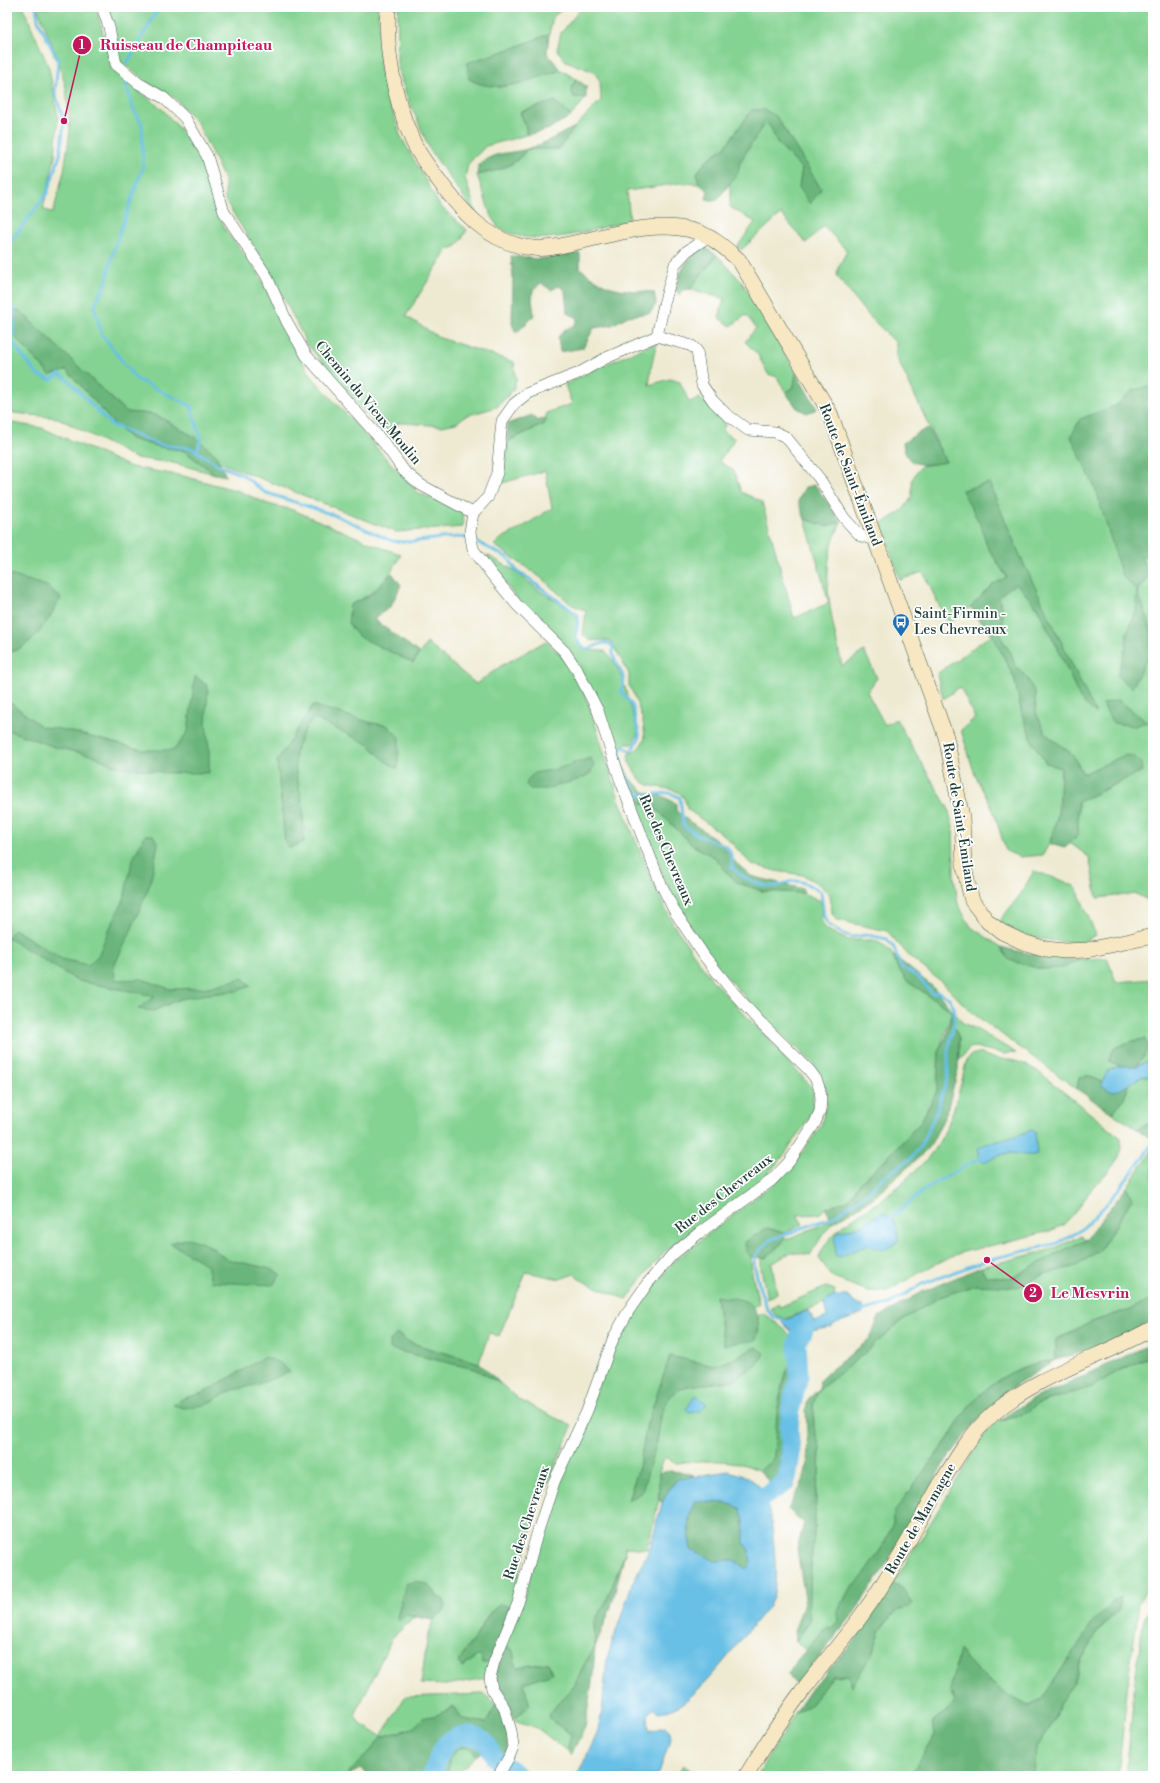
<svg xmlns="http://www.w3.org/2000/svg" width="1160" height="1783" viewBox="0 0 1160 1783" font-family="'Libre Bodoni',serif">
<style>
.green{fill:#84d392;stroke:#528863;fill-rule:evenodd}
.forest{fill:#6bb57c;stroke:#457958}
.water{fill:#69c0e6;stroke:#447e8d;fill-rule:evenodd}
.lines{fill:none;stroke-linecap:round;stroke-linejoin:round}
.stream{stroke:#69c0e6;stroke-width:3}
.river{stroke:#69c0e6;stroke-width:19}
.street-casing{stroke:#3e574c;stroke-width:12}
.secondary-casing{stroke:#3e574c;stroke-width:16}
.street{stroke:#fff;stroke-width:11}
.secondary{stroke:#f7e8c3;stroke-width:15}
.labels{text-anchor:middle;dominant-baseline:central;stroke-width:3.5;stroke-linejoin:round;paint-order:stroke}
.street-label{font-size:14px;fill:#1f3d34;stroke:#fff}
.poi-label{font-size:14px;fill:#1f3d34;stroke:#fff;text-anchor:start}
.leader{fill:none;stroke:#c2185b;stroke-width:1.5}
.callout-dot{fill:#c2185b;stroke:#fff;stroke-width:1.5}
.mark-label{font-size:12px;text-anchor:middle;font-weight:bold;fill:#fff}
.callout-label{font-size:15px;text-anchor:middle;font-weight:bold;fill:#c2185b;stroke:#fff;stroke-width:3.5;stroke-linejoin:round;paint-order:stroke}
</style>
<rect width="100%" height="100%" fill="#fff"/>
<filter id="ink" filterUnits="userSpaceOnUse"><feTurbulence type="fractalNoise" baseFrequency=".025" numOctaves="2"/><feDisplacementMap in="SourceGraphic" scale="8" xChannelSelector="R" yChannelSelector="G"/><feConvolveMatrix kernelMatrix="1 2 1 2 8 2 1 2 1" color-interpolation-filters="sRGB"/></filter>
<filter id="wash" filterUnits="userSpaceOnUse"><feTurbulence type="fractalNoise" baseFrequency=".012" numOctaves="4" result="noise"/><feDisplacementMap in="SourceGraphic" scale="16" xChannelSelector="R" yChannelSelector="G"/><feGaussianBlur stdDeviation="0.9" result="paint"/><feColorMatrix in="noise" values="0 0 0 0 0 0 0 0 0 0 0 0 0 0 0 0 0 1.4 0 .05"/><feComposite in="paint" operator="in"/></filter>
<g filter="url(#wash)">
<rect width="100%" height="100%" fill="#eeead2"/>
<g class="green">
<path d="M7,7H23L49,68L58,117L55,157L43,209L53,213L64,171L70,131L66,88L57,57L37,7H95L101,25L111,69L163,110L179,128L202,161L216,208L226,231L258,272L294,348L312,377L417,492L462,512L463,527L396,532L219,462L215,454L196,438L160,417L152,414L126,412L20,311L7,313Z"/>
<path d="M107,7H378L381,75L400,135L440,206L467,230L457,246L447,250L406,316L440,338L514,362L516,380L513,390L497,407L465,416L456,423L442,426L407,423H398L389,440L307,344L273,277L225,200V181L198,124L176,99L149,83L122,63L118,54Z"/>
<path d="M398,7H564L553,17L549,34L516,47L498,88L561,70L576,79L571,89L574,97L586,98L571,116L554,102L520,112L526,127V135L486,146L468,164L465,178L477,216L430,150L404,89L397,64Z"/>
<path d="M582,7H1153V896L1146,899L1136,894L1097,898L1089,857L1070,843L1078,835V802L1121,782L1125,755L1083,774L1072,754L1046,734L1036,713L1035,693L1026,676L1015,665L1011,653L1001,638L1003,619L999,596L1016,583L1037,607L1059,651L1095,713L1021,558L989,483L962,490L982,528L987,546L1007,578L992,585L971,607L948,624L923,572L900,580L881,524L903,510L912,497V479L921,466L946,462L896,356V343L864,311L837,276L838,268L847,251L824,226L806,243L781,214L741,250L737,247L755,222L730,207V183L738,173L740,162L765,122L771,128L777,142L802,169L799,187L821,189L776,116L752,110L725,147L707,160L697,173L699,184L681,183L627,191L630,220C596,229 550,245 515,235C509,233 503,230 498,228L489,210L477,175C499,170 514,168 527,149H559L575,127L601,100L600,81L594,72L566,61L557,50L561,33Z"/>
<path d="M717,255L741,281L760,310L796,373L794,386L786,393L777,377L768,374L758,355L745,342L756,328L746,315L731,326L719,318L724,299L690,289Z"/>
<path d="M7,328L50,375L67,370L115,425L131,439L160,447L183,450L215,474L173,463L135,458L58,418L7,412Z"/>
<path d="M657,342L652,363L649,385L670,379L680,382L689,402L700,398L726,424L722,431L735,439L719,461L734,471L741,492L762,502L794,618L829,603L805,519L826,526L841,522C838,530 833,539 831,548C822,587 834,628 842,666L864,651L877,678L867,692L885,725L896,719L948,808L953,827L954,876L958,904L971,927L1001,947L1009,960L1041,969L1062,968L1079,959L1107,958L1116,982L1153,979V1059L1136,1066L1144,1056L1148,1046L1145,1039L1133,1041L1114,1048L1109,1061L1120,1066L1108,1071L1102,1082L1087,1075L1079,1078L1077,1089L971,1012L944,984L910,957L887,931L837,920L832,913L830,895L820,885L803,875L776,871L751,864L725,836L687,809C684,785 667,791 649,785C642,783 637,776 634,770C630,765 627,759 629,753L634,752L641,745L645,738L643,721L634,695L629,686V674L611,641L589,640L583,635L586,611L572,605L540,577L494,545L502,538L518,530L552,508L545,471L502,483L508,441L545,424L546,413L572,404L565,385L593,370Z"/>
<path d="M7,422L42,428L131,467L183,476L239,491L268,504L293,510L385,549L401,554C388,581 377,592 350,605L396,653L413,663L427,643L476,684L501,666L546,641L561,656L578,679L590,708L619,799L650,876L673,924L712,980L770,1041L813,1089V1109L804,1127L781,1159L756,1186L664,1252L640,1281L627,1300L585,1282L574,1274L560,1279L526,1272L499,1336L489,1333L479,1363L411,1343L397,1334L391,1349L475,1369L501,1384L519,1400L572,1426L537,1509L518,1577L512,1606L490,1612L475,1638L464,1650L463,1668L477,1656L481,1655L490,1663L486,1678L446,1685L421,1684L428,1634L433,1620L443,1612C433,1585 435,1584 406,1584L397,1617L406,1615L415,1617L392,1638L355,1715L360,1724L381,1736L405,1697L483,1694L497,1704L486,1723L462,1719L454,1707L437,1715L423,1718L413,1728L381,1737L372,1749L346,1776H7Z"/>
<path d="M487,555L514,570L540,591L566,607L577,618C578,634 573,638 585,650L605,651L612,659L622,677L638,732L633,744H626L622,749L614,747L600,705L490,564Z"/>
<path d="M992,634L1014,677L1022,714L1033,743L1046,763L1061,768C1060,798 1059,828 1043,855L1020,857L1006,851L993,810L975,775L961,730L975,718L960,687L943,699L937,674Z"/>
<path d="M631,798L657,810L694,846L716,858L728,874L762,891L803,893L821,901V917L824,928L847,940H874L885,946L893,955L897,967L907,981L953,1012L963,1023L976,1029L1016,1053L1004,1054L975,1047L969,1048L959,1061V1038L954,1027L952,1014L939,1050L937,1091L920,1123L894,1151L860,1183L848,1200L826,1208L819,1214L797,1215L803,1224L784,1233L767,1228L745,1242L746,1251L751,1257L752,1273L759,1303L753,1307L742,1300L716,1297L718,1314L724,1345L759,1331L758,1316L763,1313C772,1321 793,1332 795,1345C796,1360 786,1368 783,1380C777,1406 776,1431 774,1457L760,1471C732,1457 706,1461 675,1463L671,1461L669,1458L663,1459L659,1473V1500L647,1549L625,1547V1553L606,1602L594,1622L595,1647L584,1665L576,1683L548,1715L552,1721L571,1734L567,1751L537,1728L514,1720L529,1704L523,1683L552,1673L548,1663L517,1667L515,1665L513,1650L504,1646L522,1604L557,1486L612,1353L628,1324L646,1297L675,1260L782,1177L804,1150L821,1126L825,1109L827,1092L813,1063L760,1014L720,969L676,907ZM756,1347L732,1381L687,1386L670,1394L661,1416L657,1441L628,1500L639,1467L647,1424L670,1356L714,1366L732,1360Z"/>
<path d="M1034,871L1061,880L1076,887L1096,935L1082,942H1063L1035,938L1014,931L998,923L1020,895Z"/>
<path d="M979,1053C993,1059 996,1058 1010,1060C1019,1061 1028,1066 1036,1070L1121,1138L1122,1149L1117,1161L1106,1174L1093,1187L1075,1213L1063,1225L1050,1231L1006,1242L963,1252L933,1265L888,1291H868L833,1278L819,1258C829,1229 858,1216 882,1199C898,1186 921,1168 933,1151C947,1133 955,1106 961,1084C963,1078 965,1062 968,1058C971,1054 975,1054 979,1053Z"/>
<path d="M1144,1076H1153V1122L1137,1129L1112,1113L1123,1100L1129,1083Z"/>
<path d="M1153,1149V1298L1131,1309L1091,1322L1071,1333L1056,1339L1055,1360C1021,1363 985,1383 965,1412C959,1421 953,1431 947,1440C929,1464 911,1488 894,1513L893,1523L883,1546L861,1580L851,1587L837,1612L838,1621L831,1628L826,1627L806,1651L796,1641L809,1622L811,1562L815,1526L816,1489L819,1474L820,1448L814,1428L813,1404L819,1389L860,1357L901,1321L940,1297L975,1285L1018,1286L1044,1274L1076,1266L1100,1250L1132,1199L1127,1187Z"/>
<path d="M831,1221L832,1223L822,1236L810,1255L791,1252L772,1264L777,1293L767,1299L761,1268V1258H766L785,1240Z"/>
<path d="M1081,1236L1086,1239L1008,1279L986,1276L981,1267L1053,1249Z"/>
<path d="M826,1287L835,1290L834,1296L824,1303L786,1319L775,1315L771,1309L778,1304L780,1307Z"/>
<path d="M1153,1356V1575L1139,1604L1128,1682L1118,1776H1034L1036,1747L1056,1718L1060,1702L1075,1681L1081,1661L1098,1631L1119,1609L1120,1597L1069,1658L1042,1699L1027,1706L1007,1695L974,1669L959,1650L950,1691L955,1702L946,1712L932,1721L934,1737L910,1776H757L795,1713L810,1705L833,1676L848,1675L851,1686L872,1654L881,1630L887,1620L899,1610L912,1604L902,1588L893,1584L985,1434L999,1420L1021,1416L1039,1403L1092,1386L1120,1370Z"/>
<path d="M1153,1591V1776H1126L1135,1680L1144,1617L1153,1606Z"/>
<path d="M468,1747L477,1755L454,1776H447L451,1757L459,1748Z"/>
<path d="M683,1765L700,1776H678Z"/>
</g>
<g class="forest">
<path d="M549,34L547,53L561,70C532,79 498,96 469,79L467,63L516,47Z"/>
<path d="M576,79L586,86V98L574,97L571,89Z"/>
<path d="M555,101L571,116L547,130L526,135V127L520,112Z"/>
<path d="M752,110H765L776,116L821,189L810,204L799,187L802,169L777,142L771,128L765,122L740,162L738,173L716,201L706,199L708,191L699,184L697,173L707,160L725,147Z"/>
<path d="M575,127L559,149H527C513,167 499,170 477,175L478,165C497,150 506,155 527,149C544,144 560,134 575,127Z"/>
<path d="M704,247L717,255L690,289L682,290L680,295L675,289C682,269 685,258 704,247Z"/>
<path d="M580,253V268C607,291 620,290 654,292L656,304L650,313L628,316L612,325L594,328L583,348L560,352L558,337L564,330L575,325L578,318L567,313L565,290L559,286L551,290L541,283L533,290L532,300L534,314L532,318L516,333L512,324L513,278L511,256L538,259Z"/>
<path d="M8,311H20L126,412L152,414L160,417L196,438L215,454L226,476L215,474L183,450L160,447L131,439L115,425L67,370L50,375L7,328Z"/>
<path d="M796,373L817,409L807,413L797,408L786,393L794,386Z"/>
<path d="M1153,386V554L1141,557L1149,576L1137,591C1146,613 1153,628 1153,652L1145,661L1132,688L1117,676L1126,646L1127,632L1136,612L1137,591L1122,576L1096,490L1071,437L1080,419L1117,405L1133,390Z"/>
<path d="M532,415L537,421L546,418L545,423L508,441L507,424Z"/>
<path d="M928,428L946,462C926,465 906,470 903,443L916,434Z"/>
<path d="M989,483L1021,558L1096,714L1080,699L1059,651L1037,607L1016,583L999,596L1003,619L1001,638L1011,653L1015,665L1026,676L1035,693L1036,713L1046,734L1072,754L1083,774L1125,755L1133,756L1141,763L1142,771L1078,802V835L1065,848L1050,844L1060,807L1061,768L1046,763L1033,743L1022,714L1014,677L992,634L978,619L971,607L992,585L1007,577L987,546L982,528L962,490Z"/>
<path d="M815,485L841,522L826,526L805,519L798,501L805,487Z"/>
<path d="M392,573L401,585L391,606L374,619L419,653L413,663L358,636L348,623L350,605L370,595Z"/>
<path d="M7,574L47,586L61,598C48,620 34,647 7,653Z"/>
<path d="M195,676L208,686L206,724L209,748V773H167L115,766L94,756L55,747L7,730V700L42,727L60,729L143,750H174L188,732Z"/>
<path d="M1118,700L1147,722L1135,726L1113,723L1102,704Z"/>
<path d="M313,705L372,723L387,725L399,737L398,769L385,761L368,744L313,718L304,731L295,753L296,773L303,806L304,842L290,848L285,843L277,761Z"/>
<path d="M590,758L594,764L590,774L580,779L547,789H530L526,785L528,779L534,773L557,769Z"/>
<path d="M617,758L621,760L630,779L645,792L662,796L676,803V810L683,817L720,842L735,862L751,876L803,889V893L762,891L738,883L728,874L716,858L694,846L657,810L631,798Z"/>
<path d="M145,835H153L158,844L150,884L130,933L113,968L116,980L142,979L170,989L204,988L243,978L251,986L237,991L201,995L180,999L153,1011L138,1009L155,996L78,981L8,938L14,929L62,959L88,965L98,956L107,934L124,899L132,861Z"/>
<path d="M1001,947C1027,954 1052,958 1079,959L1062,968L1041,969L1009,960Z"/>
<path d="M893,955L933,987L953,1012L954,1027L959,1038L958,1070L946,1114L932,1142L924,1153L873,1198L832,1223L826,1208L848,1200L860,1183L894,1151L920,1123L937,1091L939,1050L946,1037L953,1012L907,981L897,967Z"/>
<path d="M1145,1039L1148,1046L1144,1056L1136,1066H1120L1109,1061L1114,1048L1133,1041Z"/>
<path d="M1087,1075L1102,1082V1086L1119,1090L1129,1083L1123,1100L1112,1113L1077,1089L1079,1078Z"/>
<path d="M1153,1122V1136L1150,1138L1137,1129Z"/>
<path d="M1127,1187L1132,1199L1100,1250L1076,1266L1044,1274L1018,1287L975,1285L940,1297L901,1321L860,1357L819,1390L813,1404L814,1428L820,1448L819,1474L816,1489L815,1526L811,1562L809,1622L796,1641L795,1629L805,1599L797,1549L804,1523L788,1509L803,1481L808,1461L806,1409L808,1399L819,1389L820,1380L828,1372L870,1339L879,1317L922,1292L981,1267L986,1276L1008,1279L1086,1239Z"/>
<path d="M767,1228L784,1233L785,1240L765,1258L751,1257L746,1251L745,1242Z"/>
<path d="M189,1238L210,1246L226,1259L271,1269L281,1274L273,1285L211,1282L207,1265L170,1243Z"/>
<path d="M716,1296C724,1298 734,1297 742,1300C759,1305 761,1325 756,1340L724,1345Z"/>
<path d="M1153,1298V1319L1139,1328L1086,1351L1055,1360L1006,1392L974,1424L943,1465L884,1568L854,1613L798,1684L792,1680L788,1674L792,1666L826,1627L831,1628L838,1621L837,1612L851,1587L861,1579L883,1546L893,1523L894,1513C911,1488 929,1464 947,1441C953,1432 959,1421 965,1412C985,1383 1021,1363 1055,1360L1056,1339L1071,1333L1091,1322L1131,1309Z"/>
<path d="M397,1334L411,1343L479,1363L501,1384L475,1369L390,1349V1340Z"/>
<path d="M1153,1343V1356L1120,1370L1092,1387L1039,1403L1021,1416L999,1420L1034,1398L1063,1386Z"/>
<path d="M795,1345L801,1362C787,1399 778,1443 790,1481L784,1491L778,1494L774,1492L771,1484L760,1471L774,1457L777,1412L784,1378L792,1364Z"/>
<path d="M756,1347L765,1353L757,1365L732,1381L687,1386L670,1395L661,1416L657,1441L642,1492L628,1501L639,1467L647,1424L670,1356L714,1366L732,1360Z"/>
<path d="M265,1357L280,1363L290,1372L256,1385L233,1390L204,1405L184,1408L173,1405L184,1398L203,1393Z"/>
<path d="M670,1471L683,1472L694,1475C672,1480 672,1483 662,1503L659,1500V1473Z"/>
<path d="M695,1501L727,1503L740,1508L744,1521V1543L749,1550L751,1564L746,1569L734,1560L716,1561L691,1550C689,1530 686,1519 695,1501Z"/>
<path d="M625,1553L611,1607L595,1647L593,1675L585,1727L571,1755L567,1751L571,1734L552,1721L548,1715L576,1683L584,1665L595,1647L594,1622L606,1602Z"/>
<path d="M415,1581C425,1584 433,1585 436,1596L443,1599L446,1606L443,1612L433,1620L406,1615L399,1620L397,1617L406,1584Z"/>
<path d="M893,1584L902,1588L913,1604L899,1610L887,1620L881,1630L872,1654L851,1687L848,1675L833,1676L810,1705L795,1713L812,1688L855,1641L865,1619Z"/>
<path d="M1121,1597L1119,1609L1098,1631L1081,1661L1075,1681L1060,1702L1056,1718L1036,1747L1034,1776H910L934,1737L932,1721L946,1712L955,1702L950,1691L959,1650C979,1675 999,1691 1027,1706L1042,1699L1092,1624L1112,1603Z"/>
<path d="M499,1605L512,1606L490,1663H482L481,1656H477L462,1668L459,1662C464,1650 468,1648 475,1638C484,1626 485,1615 499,1605Z"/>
<path d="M504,1646L513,1650L515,1665L517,1667L548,1663L552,1673L524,1683L529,1704L514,1720L505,1701L495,1686V1677Z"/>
<path d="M497,1704C506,1725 511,1740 504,1762L484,1750L477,1755L468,1747L459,1748L451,1757L447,1776H369L361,1769L346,1776L372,1749L381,1737L413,1728L423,1718L437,1715L454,1707L463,1719L486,1723Z"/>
</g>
<g class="water">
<path d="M1153,1059V1076H1143L1119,1090L1111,1091L1102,1086V1082L1108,1071L1120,1066H1136Z"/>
<path d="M1032,1130L1035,1132L1037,1154C1026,1158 1016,1151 1005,1154C998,1155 991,1160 984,1163L980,1158L978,1148L986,1144L1010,1138Z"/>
<path d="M882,1212C894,1218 899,1228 898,1241L890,1247L883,1250L867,1245L840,1257L835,1255V1238L838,1232L860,1226Z"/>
<path d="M834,1296H847L856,1304L863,1305L864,1312L852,1318L836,1323L831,1327L812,1331L804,1337H799L794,1334L782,1322L809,1310L814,1322L827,1317L824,1303Z"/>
<path d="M696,1395L707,1404L700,1411L689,1413L686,1409Z"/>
<path d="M728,1471C739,1474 751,1477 759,1486C773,1502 778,1573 774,1594C773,1598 771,1602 769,1606C742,1636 713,1681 681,1704C674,1709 667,1711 658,1712L654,1708L648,1714L649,1731L665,1727L670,1731L671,1737L658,1776H577L597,1734L602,1712L607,1658L632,1584L650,1548L662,1503L670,1488L678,1479ZM695,1501L727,1503L740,1508L744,1521V1543L749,1550L751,1564L746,1569L734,1560L716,1561L691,1550C688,1531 686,1519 695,1501Z"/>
</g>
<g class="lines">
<g class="stream">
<path d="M127,63L159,7"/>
<path d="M126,83L132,107L142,124L143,167L113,252L106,284L96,301L95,309L102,335L136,379L191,406L201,439L197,452"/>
<path d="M7,244H9L47,193L60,155L64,121L55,92L58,61L38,20L36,7"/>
<path d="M7,299L14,310L13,344L38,375L51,380L59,374L66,378L110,424L160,445L191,448L218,465L243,475L264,492L337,516L392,541C417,545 442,534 468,538"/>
<path d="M475,541L508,558C512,562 513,567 517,571C523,577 527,575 533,582L578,615C579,633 569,639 588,650C596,646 605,639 613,646C610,664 631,674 621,690C623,696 627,698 631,703C634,708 634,713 635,718C636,728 643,734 636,743C634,746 634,748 631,751L624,747L620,749C620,761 629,794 643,795C658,796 666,788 680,798L683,825C689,830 697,835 705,838C722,846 733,842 732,867C741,877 759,887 774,886C781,886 788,881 795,881C804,881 813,887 821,892L824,917L829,925L840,932L851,937L868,935L887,939L894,948L901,967L917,976L933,994L938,992L949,998L954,1008L955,1020L948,1050V1079L942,1094L937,1111L920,1147L910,1159L883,1177L870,1191L830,1219L816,1223L770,1240L757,1254L754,1263L760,1289L767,1309L773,1317L786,1321"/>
<path d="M891,1218L928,1187L980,1158"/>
<path d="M861,1311L889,1304L922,1284L987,1260L1058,1243L1080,1231L1105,1206L1130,1175L1153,1143"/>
</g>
<g class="river">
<path d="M757,1520L756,1509L760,1499L785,1483L788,1474L791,1453L789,1429L791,1407L799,1376L797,1343L799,1337L804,1330"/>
<path d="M431,1776C437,1766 438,1752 447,1743C456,1733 477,1733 486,1743C490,1747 491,1755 496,1759C503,1766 510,1767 517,1776"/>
</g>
</g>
</g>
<g filter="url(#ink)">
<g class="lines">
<g class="street-casing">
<g id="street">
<path d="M102,7L109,27L116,64L138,83L164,98L185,118L207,156L224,212L266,275L287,322L306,355L384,443L404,471L421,485L473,513"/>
<path d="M657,336L664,304L675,264L687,251L708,237"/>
<path d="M473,513L470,532L473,549L492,575L517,605L565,652L577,670L598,711L620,779L660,882L675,912L705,957L733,992L758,1020L809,1070L816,1079L820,1090L821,1099L820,1111L815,1123L789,1162L772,1180L699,1233L672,1255L647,1284L629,1310L613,1339L587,1411L554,1482L537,1534L518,1603L494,1662L490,1678L492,1689L504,1707L511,1731L513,1747L509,1757L498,1776"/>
<path d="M473,513L488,497L497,473L502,421L514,404L528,393L579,373L606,358L657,336L692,346L697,351L702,385L713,401L726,414L748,430L775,432L786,437L819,478L844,518L854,529L861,536L876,540"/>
</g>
</g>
<g class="secondary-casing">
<g id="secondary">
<path d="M388,7C385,50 394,98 411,137C417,152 427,165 437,178C461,211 489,244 533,248C548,250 564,245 578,242C615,234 656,220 694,231C711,235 726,249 739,260L830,413L946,737L962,817L964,867L972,901L988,922L1002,932L1023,942L1046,949L1065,951L1087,950L1153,936"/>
<path d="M746,1776C764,1747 782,1717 803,1690C831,1653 863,1618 887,1577C906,1547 922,1516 940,1485C955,1460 971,1433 994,1413C1037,1375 1102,1357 1153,1328"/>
</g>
</g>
<use href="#street" class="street"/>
<use href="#secondary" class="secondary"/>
</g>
</g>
<defs>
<g id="bus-pin" transform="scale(0.9)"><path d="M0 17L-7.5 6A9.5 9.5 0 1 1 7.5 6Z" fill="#1f6fb2" stroke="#fff"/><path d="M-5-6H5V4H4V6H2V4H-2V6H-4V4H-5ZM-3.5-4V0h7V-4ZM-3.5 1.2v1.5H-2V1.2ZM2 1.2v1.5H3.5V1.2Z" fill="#fff"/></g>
</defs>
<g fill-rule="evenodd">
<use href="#bus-pin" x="901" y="622"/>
</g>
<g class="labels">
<g class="street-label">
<text transform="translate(368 403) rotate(50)">Chemin du Vieux Moulin</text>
<text transform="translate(850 475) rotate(69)">Route de Saint-Émiland</text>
<text transform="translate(959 817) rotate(81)">Route de Saint-Émiland</text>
<text transform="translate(666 850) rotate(67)">Rue des Chevreaux</text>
<text transform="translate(724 1194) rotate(-38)">Rue des Chevreaux</text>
<text transform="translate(921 1519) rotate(-60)">Route de Marmagne</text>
<text transform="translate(527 1523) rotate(-72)">Rue des Chevreaux</text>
</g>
<g class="poi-label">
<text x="914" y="614">Saint-Firmin -<tspan x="914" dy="16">Les Chevreaux</tspan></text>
</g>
</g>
<path class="leader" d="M64 121L82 45M987 1260L1033 1293"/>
<g class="callout-dot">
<circle cx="64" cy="121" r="4"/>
<circle cx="987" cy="1260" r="4"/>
<circle cx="82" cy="45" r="10"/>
<circle cx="1033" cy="1293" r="10"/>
</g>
<g class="mark-label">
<text x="82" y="49">1</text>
<text x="1033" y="1297">2</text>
</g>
<g class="callout-label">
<text x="186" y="50">Ruisseau de Champiteau</text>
<text x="1090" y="1298">Le Mesvrin</text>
</g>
<rect width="1160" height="1783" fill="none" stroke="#fff" stroke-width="24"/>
</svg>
